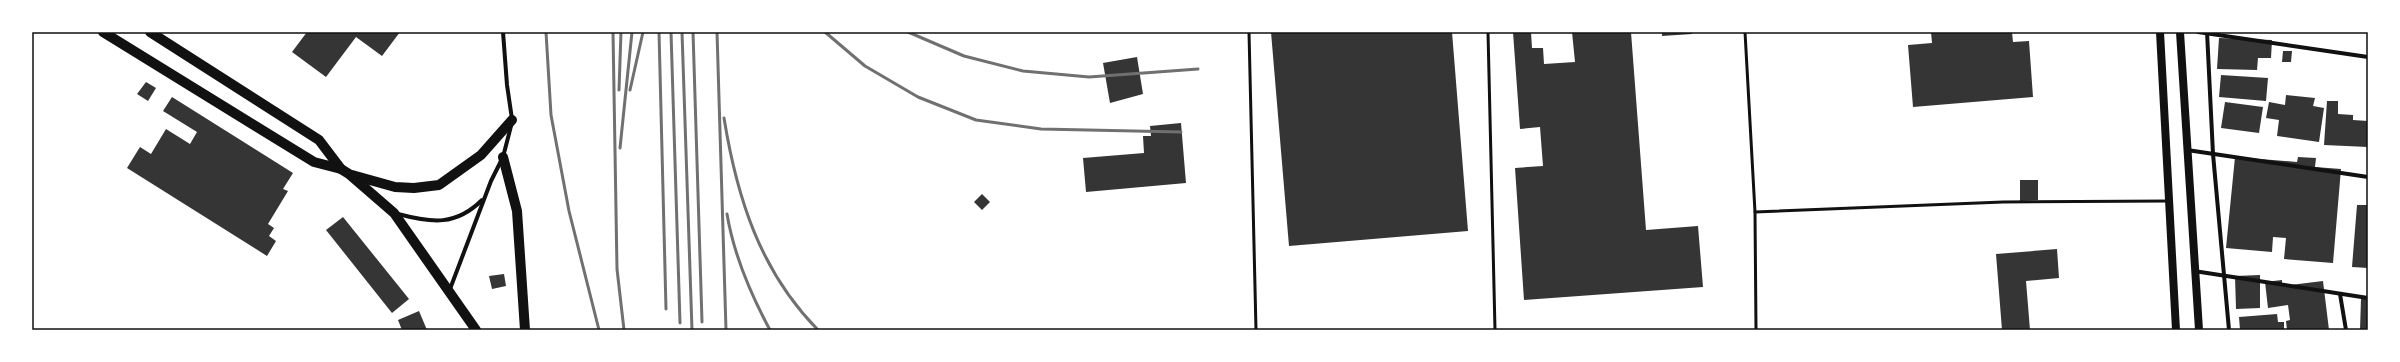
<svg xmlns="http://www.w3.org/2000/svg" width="2400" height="362" viewBox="0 0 2400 362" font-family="Helvetica,sans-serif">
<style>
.building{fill:#353535}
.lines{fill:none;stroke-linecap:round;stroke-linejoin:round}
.service{stroke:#111;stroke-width:3}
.minor{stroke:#111;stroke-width:4}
.secondary{stroke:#111;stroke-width:8}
.primary{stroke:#111;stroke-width:10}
.rail{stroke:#707070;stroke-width:3}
.neatline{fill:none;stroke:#111;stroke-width:1.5}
</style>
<rect width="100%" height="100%" fill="#fff"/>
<g class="building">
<path d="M307,32H400L382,56L356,37L326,77L292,52Z"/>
<path d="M1271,32H1452L1468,231L1289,246Z"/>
<path d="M1513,32H1531L1532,48H1543L1544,64L1575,62L1572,32H1631L1646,230L1698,226L1703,287L1524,300L1515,168L1543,166L1540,127L1520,129Z"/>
<path d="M1662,32H1692V34L1662,36Z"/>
<path d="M1931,32H2012L2013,42L2029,41L2033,97L1913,107L1908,45L1932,43Z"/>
<path d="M2219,38L2272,40L2271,58H2258L2257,70L2217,69Z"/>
<path d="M2283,51H2292L2291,62H2282Z"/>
<path d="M1137,57L1143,94L1110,103L1103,63Z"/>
<path d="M2221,75L2268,78L2266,101L2219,97Z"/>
<path d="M146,82L156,88L148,101L137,94Z"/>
<path d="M2286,95L2315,98L2313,106L2324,108L2319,142L2277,136L2279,120L2266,118L2269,102L2285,105Z"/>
<path d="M172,97L293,173L283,189L288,191L268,224L274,228L269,236L276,241L267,256L127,168L140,147L151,154L166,129L190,144L197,132L163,111Z"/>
<path d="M2327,101H2338V114L2353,115V120L2368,121V147L2324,145Z"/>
<path d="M2225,102L2263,107L2259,133L2221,128Z"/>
<path d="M1181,123L1186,183L1086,192L1083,158L1144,153L1143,136H1151L1150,126Z"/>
<path d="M2235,157L2297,162L2298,157L2316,158L2315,167L2341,169L2333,263L2284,259L2286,238L2273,237L2272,252L2226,248Z"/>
<path d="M2020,180H2038V200L2020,201Z"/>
<path d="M982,194L990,202L982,210L974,202Z"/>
<path d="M2357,205H2368V268L2352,267Z"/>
<path d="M343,217L409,299L392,313L326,230Z"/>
<path d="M2057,249L2059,278L2026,281L2030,330H2002L1996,254Z"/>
<path d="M504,274L506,286L492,289L489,276Z"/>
<path d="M2260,275V308L2236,309L2235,276Z"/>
<path d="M2282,280V286L2323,281L2329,330H2287L2286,321L2290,320L2288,305L2268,308L2265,282Z"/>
<path d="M2361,298H2368V330H2360Z"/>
<path d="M419,311L427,330H402L398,320Z"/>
<path d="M2277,314L2278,322H2284V330H2240L2239,317Z"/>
</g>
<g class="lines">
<g class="service">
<path d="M1249,32L1256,330"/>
<path d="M1488,32L1495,330"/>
<path d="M1745,32L1755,212L1756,330"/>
<path d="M1755,212L2003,202L2169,201"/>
</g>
<g class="minor">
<path d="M503,32L507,85L512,119"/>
<path d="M2198,32L2368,57"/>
<path d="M2207,32L2213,154L2229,330"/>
<path d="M2187,150L2368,177"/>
<path d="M398,214C432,223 456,226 482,200"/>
<path d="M2194,271L2368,298"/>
<path d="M450,289L491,181L503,157L511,126"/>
<path d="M2340,294L2346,330"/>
</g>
<g class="secondary">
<path d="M2160,32L2176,330"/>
<path d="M2180,32L2199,330"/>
</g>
<g class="primary">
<path d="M103,32L314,162L341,169L349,174L394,213L476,330"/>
<path d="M150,32L319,140L341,169"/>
<path d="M503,157L517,211L525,330"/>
<path d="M352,175L395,187L414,188L439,185L481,155L512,120"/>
</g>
<g class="rail">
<path d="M546,32L551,115L569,211L599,330"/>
<path d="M613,32L617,269L624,330"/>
<path d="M659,32L666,309"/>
<path d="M671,32L680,323"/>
<path d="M682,32L692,330"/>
<path d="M693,32L702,322"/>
<path d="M717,32L726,330"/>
<path d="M825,32L865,66L918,97L976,120L1041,129L1181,132"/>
<path d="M908,32L964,56L1023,71L1089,77L1198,69"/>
<path d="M619,90L621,32"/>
<path d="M630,90L643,32"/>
<path d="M724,118C737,198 760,271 818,330"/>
<path d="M620,148L632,32"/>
<path d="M727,214C734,256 750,293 770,330"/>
</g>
</g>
<rect width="2400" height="362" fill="none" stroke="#ffffff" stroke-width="66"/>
<rect x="33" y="33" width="2334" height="296" class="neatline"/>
</svg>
